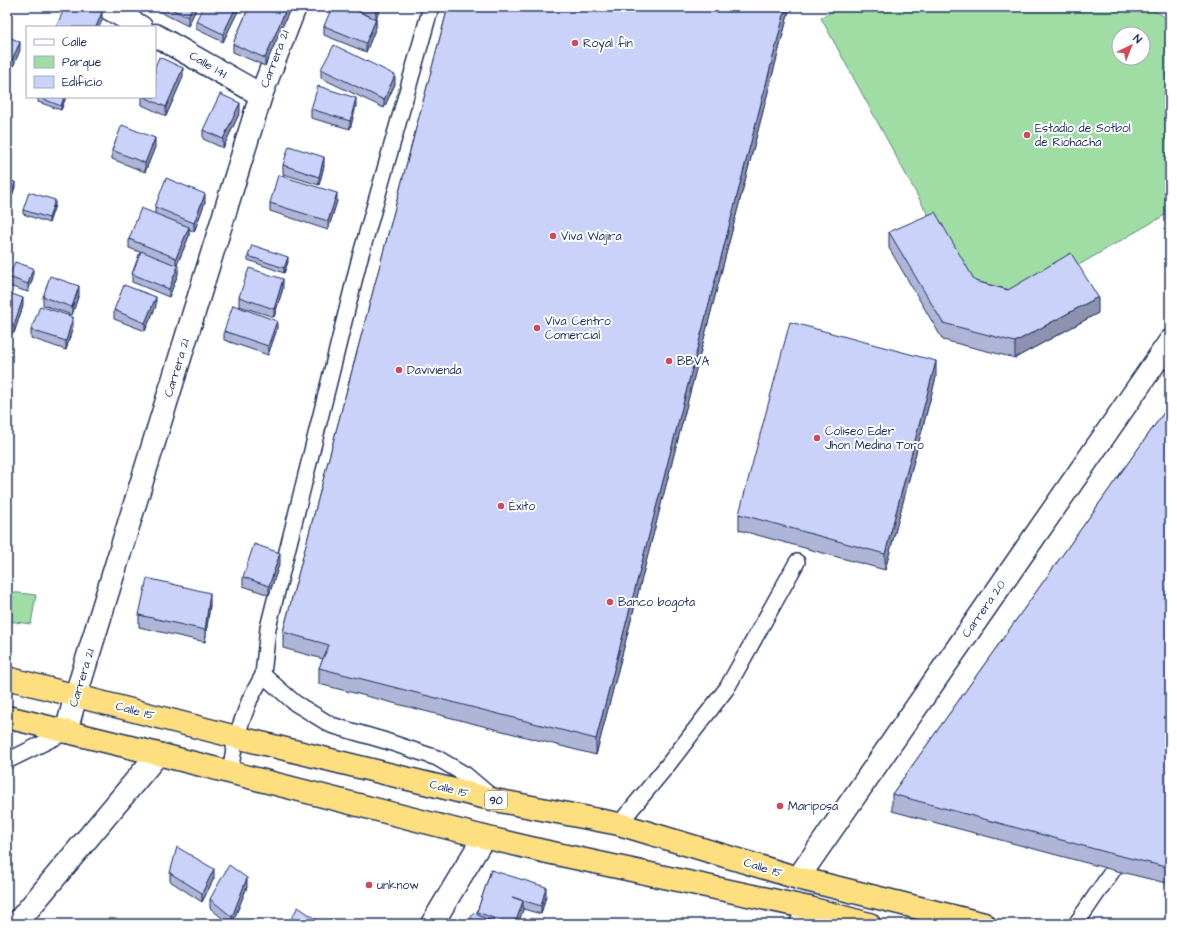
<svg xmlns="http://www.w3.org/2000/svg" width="1177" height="931" viewBox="0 0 1177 931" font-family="'Architects Daughter',sans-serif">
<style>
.green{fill:#9fdda5;stroke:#5d8682;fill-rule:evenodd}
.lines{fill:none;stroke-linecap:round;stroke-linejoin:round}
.lane-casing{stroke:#1b2f5e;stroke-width:18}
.street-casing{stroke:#1b2f5e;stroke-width:25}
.highway-casing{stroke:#1b2f5e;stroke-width:25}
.lane{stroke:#fff;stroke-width:15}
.street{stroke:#fff;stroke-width:22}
.highway{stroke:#fedf80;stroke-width:22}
.wall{fill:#aeb5d7;stroke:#1b2f5e}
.shaded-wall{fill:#8d93af;stroke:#1b2f5e}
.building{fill:#cad2fa;stroke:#1b2f5e}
.poi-dot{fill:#d1495b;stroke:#fff;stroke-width:1.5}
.labels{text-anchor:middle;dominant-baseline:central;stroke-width:4;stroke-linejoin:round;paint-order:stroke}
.shield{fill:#fff;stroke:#5f6d8e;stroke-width:1}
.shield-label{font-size:11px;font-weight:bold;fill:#1b2f5e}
.poi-label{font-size:12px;fill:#1b2f5e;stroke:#fff;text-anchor:start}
.street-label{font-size:12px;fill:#1b2f5e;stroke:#fff}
</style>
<rect width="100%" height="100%" fill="#fff"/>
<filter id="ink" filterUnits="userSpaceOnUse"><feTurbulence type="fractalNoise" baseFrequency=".025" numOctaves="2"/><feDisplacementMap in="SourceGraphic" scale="8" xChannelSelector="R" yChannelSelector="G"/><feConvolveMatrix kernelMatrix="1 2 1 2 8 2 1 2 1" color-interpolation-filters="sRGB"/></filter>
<g filter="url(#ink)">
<g class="green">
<path d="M840,7H1146L1161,14L1170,23V212L1008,306L975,297L935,228L821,18ZM1119,34H1143V58H1119Z"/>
<path d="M9,592L36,595L31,624L7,621V601Z"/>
</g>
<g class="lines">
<g class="lane-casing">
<g id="lane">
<path d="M263,675L295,703L331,725L386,741L437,758L466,775L492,797"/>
<path d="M7,761L66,732"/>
<path d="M230,772L236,737L250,699L263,675L268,628L359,261L431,7"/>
<path d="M619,824L667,766L727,688L797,562"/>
<path d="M1076,924L1124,854"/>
</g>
</g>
<g class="street-casing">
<g id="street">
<path d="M106,7L141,27"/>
<path d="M155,35L261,95"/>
<path d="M66,732L76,695L261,95L295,7"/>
<path d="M798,878L1170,341"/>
<path d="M16,924L158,754"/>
<path d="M432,924L484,837"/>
<path d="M801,924L809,908"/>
</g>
</g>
<g class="highway-casing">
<g id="highway">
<path d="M7,678L236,737L495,800L619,824L798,878L984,924"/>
<path d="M7,717L158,754L484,837L543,851L809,908L869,924"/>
</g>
</g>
<use href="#lane" class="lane"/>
<use href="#street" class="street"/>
<use href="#highway" class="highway"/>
</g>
<g class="wall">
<path d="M160,7H197L188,26L160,12Z"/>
<path d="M240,7L223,42L196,29V21Z"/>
<path d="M249,7H291L265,66L233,52V44Z"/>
<path d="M350,7H381L376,18V27L366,52L324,35V26L371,17Z"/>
<path d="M448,7H790L596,755L319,684V668L323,659L283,648V632Z"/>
<path d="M7,36L20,50L10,74L7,72Z"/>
<path d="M321,69L395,84L384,108L321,78Z"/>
<path d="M183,77L166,116L142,105V97H155Z"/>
<path d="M38,97H66L61,110L38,102Z"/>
<path d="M356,106L350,129L311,118V109Z"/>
<path d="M240,112L223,148L203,139V130Z"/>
<path d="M155,147L145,172L112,159V150Z"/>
<path d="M283,165L324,166L319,185L283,174Z"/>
<path d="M7,180L15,187L10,202L7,201Z"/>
<path d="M337,201L328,230L270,211V203Z"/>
<path d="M205,202L194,232L189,229V236L177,265L178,274L169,297L132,282V274L140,252L129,248V239L155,214V207Z"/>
<path d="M55,205L49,223L23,214V210Z"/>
<path d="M889,232L975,281L1098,313L1015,358L943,340L889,248Z"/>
<path d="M248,256L288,262L284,273L248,260Z"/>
<path d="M9,277H33L28,292L9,286Z"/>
<path d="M283,288L274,317L239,306V297Z"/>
<path d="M7,292L23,306L14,333L7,331Z"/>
<path d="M79,294L72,315L43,305V297Z"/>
<path d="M156,306L145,331L114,319V310Z"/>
<path d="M73,326L66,350L31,338V330Z"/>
<path d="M277,329L268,355L224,340V331Z"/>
<path d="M936,377L885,570L739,530V514Z"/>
<path d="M1170,404V884L1113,870L892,811V794Z"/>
<path d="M280,562L269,595L243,586V577Z"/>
<path d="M210,605L205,642L139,627V615Z"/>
<path d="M491,870L546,896L541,914L523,909L518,924H468L477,915V912Z"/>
<path d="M170,873L214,878L202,902L170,881Z"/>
<path d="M247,887L232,924H229L210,908V899Z"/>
</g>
<g class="shaded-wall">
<path d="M192,7H197L188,26V17Z"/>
<path d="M236,7H240L223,42V34Z"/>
<path d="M287,7H291L265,66V58Z"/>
<path d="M377,7H381L376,19V10Z"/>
<path d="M786,7H790L596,755V739Z"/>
<path d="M102,12V21L99,27H96Z"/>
<path d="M376,19V27L366,52V43Z"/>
<path d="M20,42V50L10,74V65Z"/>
<path d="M183,68V77L166,116V107Z"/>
<path d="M395,75V84L384,108V100Z"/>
<path d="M64,97H66L61,110V106Z"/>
<path d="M356,98V106L350,129V121Z"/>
<path d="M240,103V112L223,148V139Z"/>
<path d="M155,138V147L145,172V163Z"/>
<path d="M324,157V166L319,185V177Z"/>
<path d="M15,182V187L10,202V198Z"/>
<path d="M337,193V201L328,230V221Z"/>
<path d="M205,194V202L194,232V223Z"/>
<path d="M55,200V205L49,223V218Z"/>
<path d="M189,227V236L176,267V258Z"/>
<path d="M288,257V262L284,273V268Z"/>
<path d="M178,266V274L169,297V289Z"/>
<path d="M33,268V277L28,292V284Z"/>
<path d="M283,279V288L274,317V309Z"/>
<path d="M79,286V294L72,315V307Z"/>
<path d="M156,297V306L145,331V323Z"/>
<path d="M1098,297V313L1015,358V342Z"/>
<path d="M23,298V306L14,333V325Z"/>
<path d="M73,317V326L66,350V341Z"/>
<path d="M277,321V329L268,355V346Z"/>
<path d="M936,361V377L885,570V554Z"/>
<path d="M280,553V562L269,595V586Z"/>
<path d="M210,593V605L205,642V630Z"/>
<path d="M214,869V878L202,902V893Z"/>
<path d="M247,878V887L232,924V917Z"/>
<path d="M546,887V896L541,914V906Z"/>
<path d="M523,901V910L518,924H515Z"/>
</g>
<g class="building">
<path d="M65,7H90L102,12L96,27H56Z"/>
<path d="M167,7H192L188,17Z"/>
<path d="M203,7H236L223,34L196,21Z"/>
<path d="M249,7H287L265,58L233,44Z"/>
<path d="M332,7H347L376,19L366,43L324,26Z"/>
<path d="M369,7H377L376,10Z"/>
<path d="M448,7H786L596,739L319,668L329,645L283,632Z"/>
<path d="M7,36L20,42L10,65L7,64Z"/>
<path d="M334,45L395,75L384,100L321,69Z"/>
<path d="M159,57L183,68L166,107L144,97H155V67Z"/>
<path d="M318,86L356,98L350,121L311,109Z"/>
<path d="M220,94L240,103L223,139L203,130Z"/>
<path d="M38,97H64L61,106Z"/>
<path d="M122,125L155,138L145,163L112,150Z"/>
<path d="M289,146L324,157L319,177L283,165Z"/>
<path d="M278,175L337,193L328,221L270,203Z"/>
<path d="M166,178L205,194L194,223L155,207Z"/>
<path d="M7,180L15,182L10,198L7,197Z"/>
<path d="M29,192L55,200L49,218L23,210Z"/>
<path d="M141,208L189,227L176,258L129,239Z"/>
<path d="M935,212L975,281L1008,290L1071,253L1098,297L1015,342L943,323L889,232Z"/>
<path d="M252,245L288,257L284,268L248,256Z"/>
<path d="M141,251L178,266L169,289L132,274Z"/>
<path d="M15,262L33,268L28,284L9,277Z"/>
<path d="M249,268L283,279L274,309L239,297Z"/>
<path d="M50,276L79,286L72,307L43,297Z"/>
<path d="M124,285L156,297L145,323L114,310Z"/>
<path d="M7,292L23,298L14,325L7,322Z"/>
<path d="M233,305L277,321L268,346L224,331Z"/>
<path d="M40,306L73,317L66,341L31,330Z"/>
<path d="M790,322L936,361L885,554L739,514Z"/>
<path d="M1170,404V868L1113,854L892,794Z"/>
<path d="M254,544L280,553L269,586L243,577Z"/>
<path d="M147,578L210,593L205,630L139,615Z"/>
<path d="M177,847L214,869L202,893L170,873Z"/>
<path d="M229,865L247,878L232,917L210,899Z"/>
<path d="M491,870L546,887L541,906L512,897L523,901L515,924H510L477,912Z"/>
<path d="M298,907L323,924H288Z"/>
<path d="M473,913L496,923L495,924H468Z"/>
</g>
</g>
<g class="poi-dot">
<circle cx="575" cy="43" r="4"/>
<circle cx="1027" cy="135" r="4"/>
<circle cx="553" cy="236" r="4"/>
<circle cx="537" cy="328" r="4"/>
<circle cx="669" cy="361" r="4"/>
<circle cx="399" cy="370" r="4"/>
<circle cx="817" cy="438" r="4"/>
<circle cx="501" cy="506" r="4"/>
<circle cx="610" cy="602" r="4"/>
<circle cx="780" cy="806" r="4"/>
<circle cx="369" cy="885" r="4"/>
</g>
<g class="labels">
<rect class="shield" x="485" y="791" width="22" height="18" rx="3"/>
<g class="shield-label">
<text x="496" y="800">90</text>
</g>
<g class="poi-label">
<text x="583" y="43">Royal fin</text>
<text x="1035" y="128">Estadio de Sotbol<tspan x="1035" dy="14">de Riohacha</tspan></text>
<text x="561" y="236">Viva Wajira</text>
<text x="545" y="321">Viva Centro<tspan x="545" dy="14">Comercial</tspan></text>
<text x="677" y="361">BBVA</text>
<text x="407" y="370">Davivienda</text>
<text x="825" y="431">Coliseo Eder<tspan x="825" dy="14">Jhon Medina Toro</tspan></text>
<text x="509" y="506">Éxito</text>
<text x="618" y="602">Banco bogota</text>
<text x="788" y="806">Mariposa</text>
<text x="377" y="885">unknow</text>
</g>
<g class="street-label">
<text transform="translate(275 59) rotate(-69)">Carrera 21</text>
<text transform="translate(208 65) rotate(30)">Calle 14I</text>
<text transform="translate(177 368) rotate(-73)">Carrera 21</text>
<text transform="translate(984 609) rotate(-55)">Carrera 20</text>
<text transform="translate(82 678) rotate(-73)">Carrera 21</text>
<text transform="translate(135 711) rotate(15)">Calle 15</text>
<text transform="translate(449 789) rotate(14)">Calle 15</text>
<text transform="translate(763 868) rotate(17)">Calle 15</text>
</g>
</g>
<rect width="1177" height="931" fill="none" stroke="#fff" stroke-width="24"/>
<rect x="12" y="12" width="1153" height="907" fill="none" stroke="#1b2f5e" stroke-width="1.5" filter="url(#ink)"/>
<rect x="26" y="26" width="130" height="72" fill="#ffffff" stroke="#a4acbf"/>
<rect x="34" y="39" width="20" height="6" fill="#ffffff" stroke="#a4acbf"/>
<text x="62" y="46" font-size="12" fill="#1b2f5e">Calle</text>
<rect x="34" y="56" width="20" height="12" fill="#9fdda5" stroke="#a4acbf"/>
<text x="62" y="66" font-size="12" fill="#1b2f5e">Parque</text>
<rect x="34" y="76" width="20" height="12" fill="#cad2fa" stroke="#a4acbf"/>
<text x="62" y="86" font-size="12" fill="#1b2f5e">Edificio</text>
<g transform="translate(1131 46) rotate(43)"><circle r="19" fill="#ffffff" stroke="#a4acbf"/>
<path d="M0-3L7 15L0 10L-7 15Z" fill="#d1495b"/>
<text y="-6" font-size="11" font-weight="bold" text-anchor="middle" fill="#1b2f5e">N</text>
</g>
</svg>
